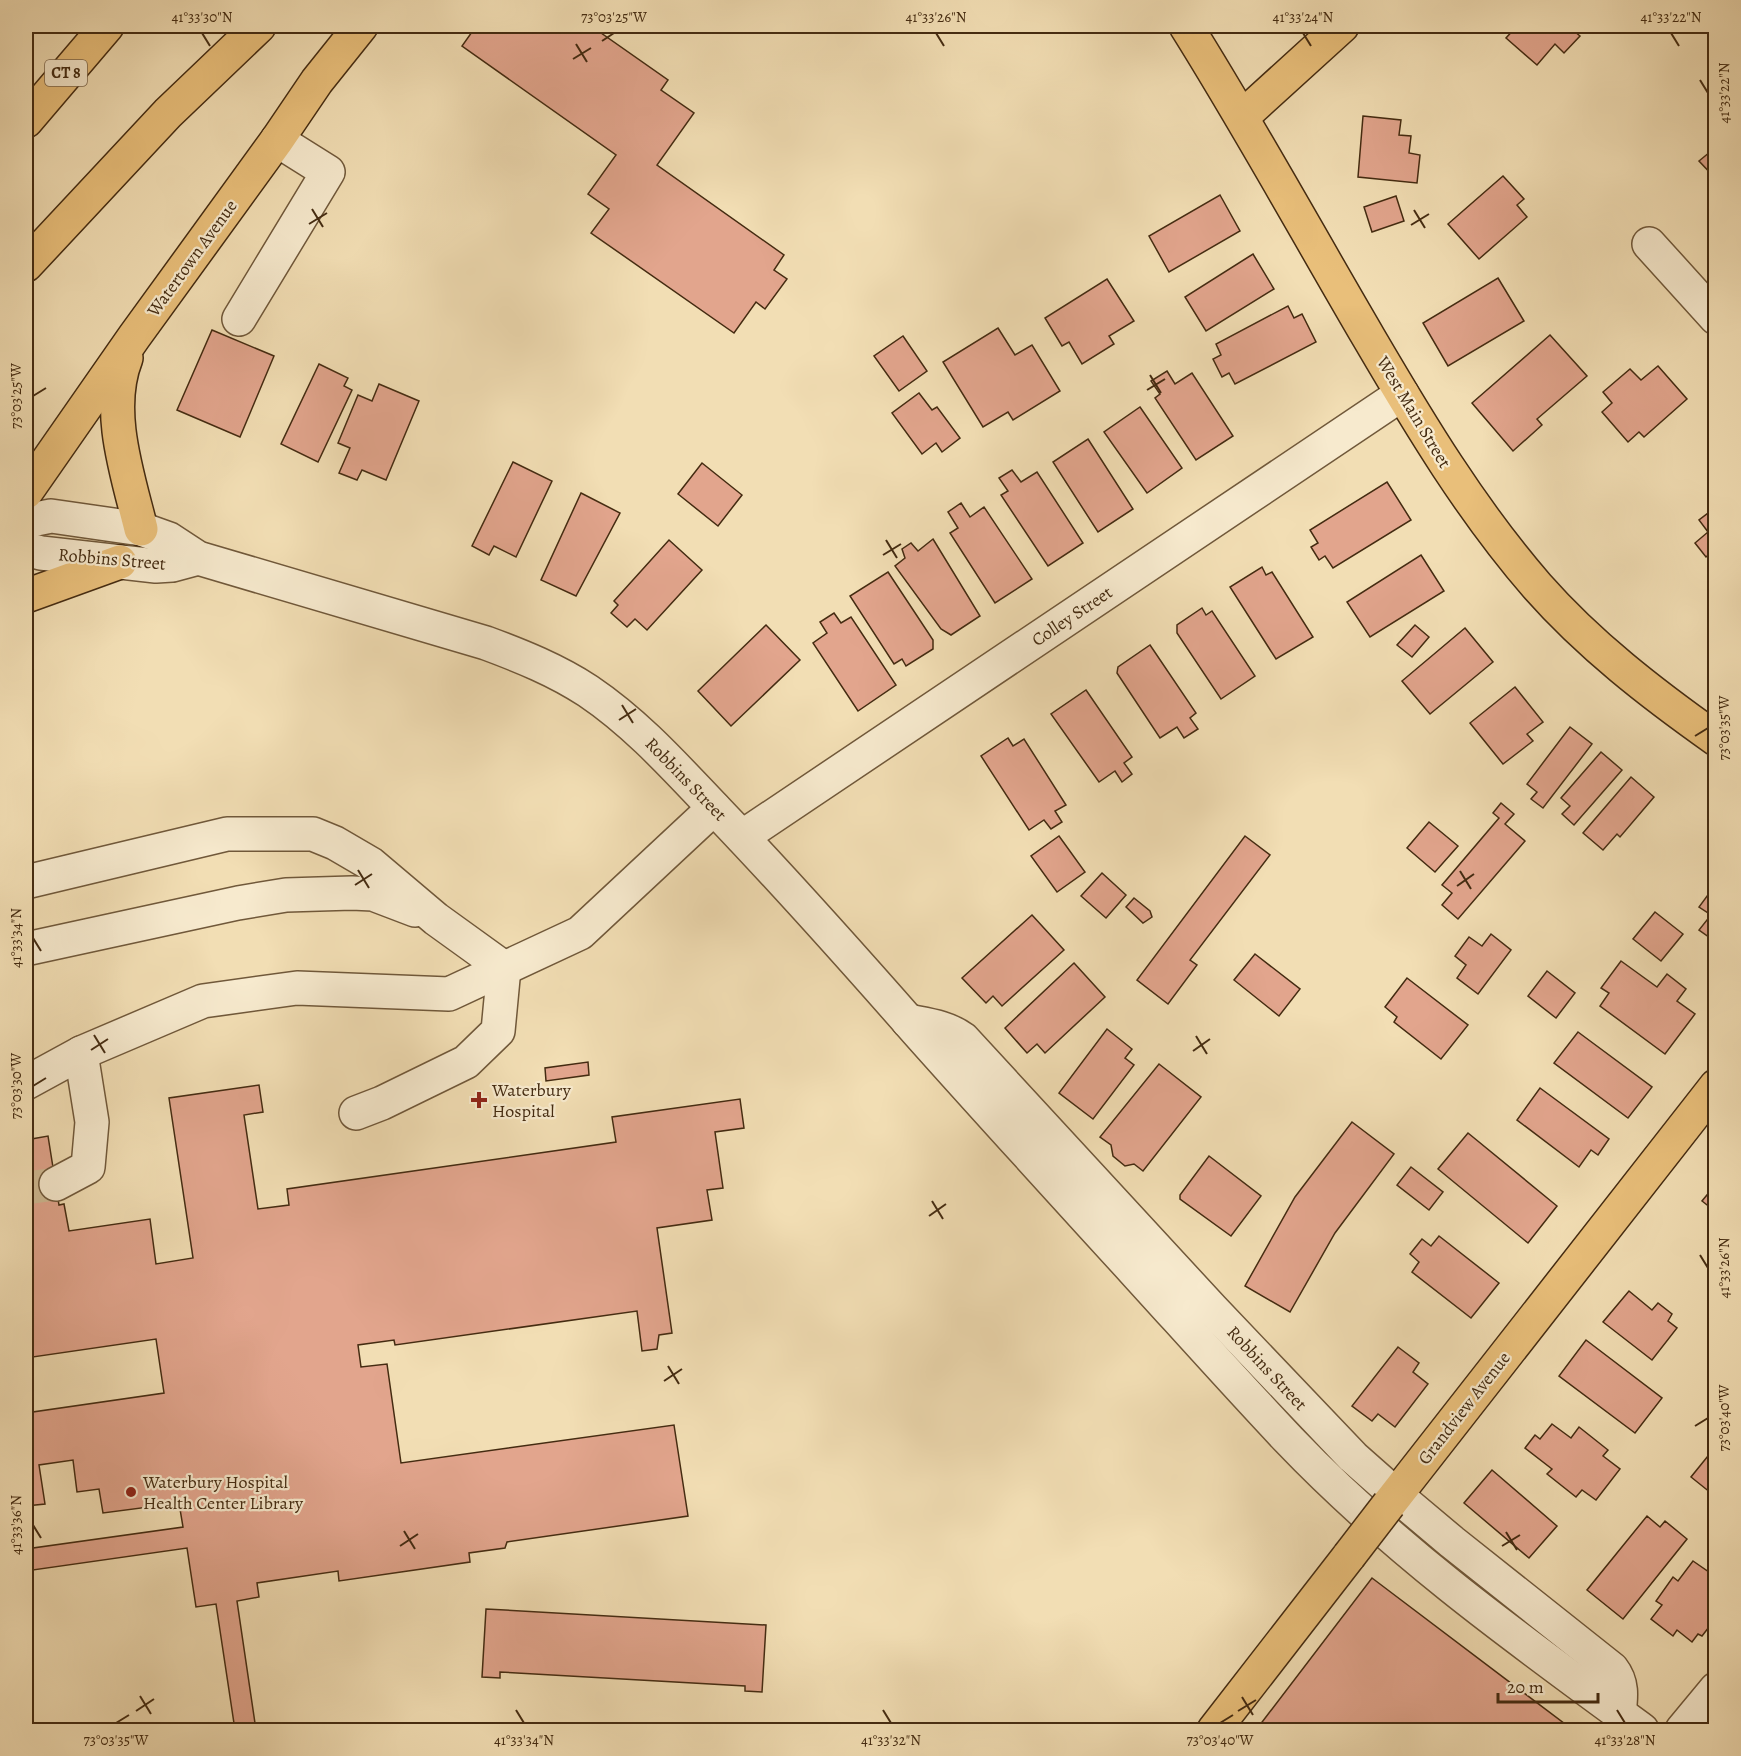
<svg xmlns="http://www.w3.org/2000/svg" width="1741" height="1756" viewBox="0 0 1741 1756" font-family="Alegreya,serif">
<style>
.building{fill:#e2a58d;stroke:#442b11;stroke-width:1.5}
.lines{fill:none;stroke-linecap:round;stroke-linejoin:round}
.minor-tunnel{stroke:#cfba93;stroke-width:33;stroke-dasharray:33 16;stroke-linecap:butt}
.minor-casing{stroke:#70583a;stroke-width:36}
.major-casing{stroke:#442b11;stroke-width:36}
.highway-casing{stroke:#442b11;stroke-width:36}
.minor{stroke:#f7eace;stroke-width:33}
.major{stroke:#e9bf7a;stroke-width:33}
.highway{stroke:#e9bf7a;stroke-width:33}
.major-bridge-casing{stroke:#442b11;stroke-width:36;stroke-linecap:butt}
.major-bridge{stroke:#e9bf7a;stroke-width:33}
.ticks{fill:none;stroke:#442b11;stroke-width:2}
.poi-dot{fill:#8f2418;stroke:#f7eace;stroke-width:2}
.labels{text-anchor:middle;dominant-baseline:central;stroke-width:4.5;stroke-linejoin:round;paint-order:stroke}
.shield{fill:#f7eace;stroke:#7a644a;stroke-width:1.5}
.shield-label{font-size:16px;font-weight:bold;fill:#442b11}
.street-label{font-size:18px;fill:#442b11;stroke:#f7eace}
.poi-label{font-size:18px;fill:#442b11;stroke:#f7eace;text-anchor:start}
.neatline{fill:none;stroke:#442b11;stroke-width:2}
.ticks-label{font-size:15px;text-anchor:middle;fill:#442b11}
</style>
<rect width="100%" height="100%" fill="#f2deb4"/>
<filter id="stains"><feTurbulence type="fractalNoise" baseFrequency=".00333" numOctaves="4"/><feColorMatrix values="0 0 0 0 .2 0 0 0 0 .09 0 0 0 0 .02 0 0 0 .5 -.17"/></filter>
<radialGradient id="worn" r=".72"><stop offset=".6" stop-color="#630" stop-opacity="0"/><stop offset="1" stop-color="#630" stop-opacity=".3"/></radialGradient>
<g class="building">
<path d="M463,26H591L668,80L661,90L694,113L657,165L784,255L774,270L787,279L765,309L756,302L734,333L591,233L609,209L588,194L616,155L462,46L472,32Z"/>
<path d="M1517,26H1568L1580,36L1564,53L1555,44L1537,65L1506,38Z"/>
<path d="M1363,116L1401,120L1399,135L1411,136L1409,153L1420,155L1417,183L1358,177Z"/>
<path d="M1716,131V144L1709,137Z"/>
<path d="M1716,147V179L1699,161Z"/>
<path d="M1503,176L1524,199L1517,205L1527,217L1479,259L1448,224Z"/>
<path d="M1220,195L1240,231L1169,272L1149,236Z"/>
<path d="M1396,196L1404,221L1372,232L1364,207Z"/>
<path d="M1716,197V209L1709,202Z"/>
<path d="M1253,254L1274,289L1206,331L1185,297Z"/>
<path d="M1498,278L1524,321L1448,366L1423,323Z"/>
<path d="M1107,279L1134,321L1109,336L1114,344L1082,364L1069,342L1062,346L1045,318Z"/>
<path d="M1288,306L1294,318L1302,314L1316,342L1235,384L1229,373L1222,377L1213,359L1221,355L1216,344Z"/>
<path d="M998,328L1015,355L1032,345L1060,391L1013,420L1008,412L983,427L943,362Z"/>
<path d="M212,330L274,356L240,437L177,410Z"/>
<path d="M1550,335L1587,376L1537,419L1542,425L1513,451L1472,403Z"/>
<path d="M903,336L927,371L899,391L874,356Z"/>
<path d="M319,364L348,378L344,386L352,390L318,462L281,444Z"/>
<path d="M1658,366L1687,399L1644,437L1639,432L1628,442L1602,412L1612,403L1603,392L1630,369L1641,380Z"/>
<path d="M1167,371L1175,384L1192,373L1233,436L1196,460L1155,398L1160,394L1151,381Z"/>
<path d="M379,384L419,401L386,480L362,470L357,480L339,473L350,448L338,443L358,395L372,401Z"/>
<path d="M919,393L932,410L937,407L960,438L942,452L936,443L922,454L892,413Z"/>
<path d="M1140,407L1182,468L1147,493L1104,432Z"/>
<path d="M1088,439L1133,509L1098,532L1053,462Z"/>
<path d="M513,462L552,481L516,557L494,546L489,555L472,546Z"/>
<path d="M702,463L742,495L718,526L678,494Z"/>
<path d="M1012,470L1021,482L1037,472L1083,543L1048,566L1001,495L1008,491L999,478Z"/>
<path d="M1387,482L1411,520L1333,568L1325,556L1319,560L1311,547L1318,543L1310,530Z"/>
<path d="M581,493L620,513L576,596L541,580Z"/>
<path d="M961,503L970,517L984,507L1032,579L995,603L950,533L958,528L948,512Z"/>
<path d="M1716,507V553L1714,550L1706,557L1695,543L1708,532L1699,520Z"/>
<path d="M933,539L980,616L951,635L941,629L895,566L905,558L902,549L911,543L918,551Z"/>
<path d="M669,540L702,570L647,630L635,619L627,627L611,613L618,605L614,601Z"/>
<path d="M1421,555L1444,591L1370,637L1347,602Z"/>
<path d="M1262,567L1266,575L1272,572L1313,637L1276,659L1230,587Z"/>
<path d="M888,572L933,640V649L906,666L902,659L894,664L850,596Z"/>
<path d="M1202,608L1206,615L1212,611L1255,676L1221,699L1177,633V625Z"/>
<path d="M834,613L841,623L851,617L896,685L858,711L813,643L827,633L820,622Z"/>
<path d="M766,625L800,660L731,726L698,691Z"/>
<path d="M1415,625L1429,637L1412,657L1397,645Z"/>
<path d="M1465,628L1493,662L1430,714L1402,681Z"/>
<path d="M1150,645L1196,713L1190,718L1198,729L1184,738L1177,727L1160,738L1117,673L1118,667Z"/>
<path d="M1515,687L1543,722L1527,734L1533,741L1503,764L1470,723Z"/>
<path d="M1086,690L1132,757L1124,763L1132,774L1122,782L1115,771L1099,782L1051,714Z"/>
<path d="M1570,727L1592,744L1543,808L1531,799L1537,792L1527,784Z"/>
<path d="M1008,738L1013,746L1024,739L1066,805L1055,811L1062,822L1051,829L1044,820L1029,830L981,756Z"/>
<path d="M1601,752L1622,770L1574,825L1562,814L1570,806L1561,798Z"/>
<path d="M1631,777L1654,797L1620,837L1617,834L1603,850L1583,833Z"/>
<path d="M1501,803L1514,814L1505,824L1525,841L1458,919L1442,905L1452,893L1442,885L1499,818L1493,813Z"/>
<path d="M1429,822L1458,846L1435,872L1407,848Z"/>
<path d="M1059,836L1085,872L1057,892L1031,856Z"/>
<path d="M1245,836L1270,855L1190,960L1197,965L1168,1004L1137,980Z"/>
<path d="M1102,873L1126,895L1106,918L1081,896Z"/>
<path d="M1716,884V942L1699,930L1711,915L1699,907Z"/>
<path d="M1134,898L1150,911L1152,917L1143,923L1126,907Z"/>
<path d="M1655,912L1683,934L1661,961L1633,939Z"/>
<path d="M1032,915L1064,950L1002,1006L993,996L986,1003L962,978Z"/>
<path d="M1491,934L1511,950L1478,994L1457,978L1466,965L1455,956L1469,937L1482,946Z"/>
<path d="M1255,954L1300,989L1279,1016L1234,980Z"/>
<path d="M1621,961L1657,987L1667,974L1686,989L1677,1001L1695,1014L1665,1054L1600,1006L1609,993L1601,988Z"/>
<path d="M1074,963L1105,997L1045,1053L1037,1044L1027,1053L1005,1028Z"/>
<path d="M1547,971L1575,993L1556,1018L1528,996Z"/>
<path d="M1407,978L1468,1025L1441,1059L1394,1022L1397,1017L1385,1007Z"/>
<path d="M1107,1029L1132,1049L1125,1058L1134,1065L1093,1119L1059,1093Z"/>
<path d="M1578,1032L1652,1087L1628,1118L1554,1063Z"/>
<path d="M588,1062L589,1075L546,1081L545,1068Z"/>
<path d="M1159,1064L1201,1097L1143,1171L1134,1164L1125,1166L1113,1156L1111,1145L1100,1137Z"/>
<path d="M259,1085L263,1112L244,1115L258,1209L289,1205L287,1189L616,1142L612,1117L740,1099L744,1128L715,1132L723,1188L707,1190L712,1220L657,1228L672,1333L659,1335L657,1349L642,1351L637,1311L395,1345L394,1340L358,1345L361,1367L387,1364L401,1463L674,1425L688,1516L507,1542L505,1548L469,1553L470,1562L339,1581L338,1571L257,1583L259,1597L237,1601L256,1730H235L216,1604L196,1607L187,1548L26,1571V1549L183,1527L179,1503L103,1513L99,1489L77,1492L73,1460L39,1465L45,1504L26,1506V1413L164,1393L156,1339L26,1358V1140L48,1136L59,1205L64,1204L69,1231L150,1219L156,1264L193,1258L169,1098Z"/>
<path d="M1540,1088L1609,1139L1598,1155L1591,1150L1579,1167L1517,1120Z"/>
<path d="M1352,1122L1394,1154L1335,1233L1290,1312L1245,1286L1295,1197Z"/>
<path d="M1468,1133L1557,1206L1528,1243L1438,1169Z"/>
<path d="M1209,1156L1261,1196L1231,1236L1180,1199V1195Z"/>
<path d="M1411,1167L1443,1192L1429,1210L1397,1185Z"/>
<path d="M1716,1184V1212L1702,1201Z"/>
<path d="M1439,1236L1499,1283L1471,1318L1412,1272L1419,1262L1410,1254L1422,1239L1431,1246Z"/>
<path d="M1629,1291L1652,1310L1658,1303L1672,1314L1668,1321L1677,1328L1652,1360L1603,1322Z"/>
<path d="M1586,1340L1662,1398L1635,1433L1559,1376Z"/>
<path d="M1398,1347L1419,1363L1413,1372L1428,1384L1395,1427L1378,1414L1372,1421L1352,1406Z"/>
<path d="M1552,1424L1571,1438L1579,1427L1608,1450L1603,1456L1620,1469L1596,1500L1582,1490L1576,1497L1547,1474L1552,1469L1525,1448L1535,1435L1540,1439Z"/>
<path d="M1716,1446V1497L1691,1477Z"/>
<path d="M1492,1470L1557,1526L1529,1558L1464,1503Z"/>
<path d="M1647,1516L1660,1527L1665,1521L1687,1539L1623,1619L1587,1590Z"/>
<path d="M1693,1561L1716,1577V1618L1702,1636L1698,1634L1692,1642L1677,1630L1673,1636L1651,1619L1662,1605L1656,1601L1673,1577L1678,1581Z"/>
<path d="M1372,1578L1573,1730H1256Z"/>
<path d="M486,1609L766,1625L762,1692L745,1691V1686L500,1672V1678L482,1677Z"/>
</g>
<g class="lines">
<path class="minor-tunnel" d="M26,1188L56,1184"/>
<g class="minor-casing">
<g id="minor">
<path d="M1649,244L1716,318"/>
<path d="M239,319L328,172L277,140"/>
<path d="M26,521L51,516L141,529L169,539L198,558L486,643C521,656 556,670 588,691C637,724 676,768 717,811C785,882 851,956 916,1030C989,1112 1063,1193 1137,1274C1188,1330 1238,1386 1289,1440C1395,1551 1519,1640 1642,1730"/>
<path d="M26,549L41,553L156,566L172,565L198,558"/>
<path d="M742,837L1402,394"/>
<path d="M26,882L227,834H313L335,843L371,864L436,919L504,968L498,1031L466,1062L382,1103L356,1113"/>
<path d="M26,949L238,903L286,895L352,893L373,894L415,910"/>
<path d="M908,1021C928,1025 947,1027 963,1039L1212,1309L1353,1457L1396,1495L1452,1542L1612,1669C1623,1683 1621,1697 1619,1714"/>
<path d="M81,1053L203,1001L297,988L449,994L580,933L714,808"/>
<path d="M26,1083L81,1053L92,1122L88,1167L56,1184"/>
<path d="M1682,1730L1716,1689"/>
</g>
</g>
<g class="major-casing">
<g id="major">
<path d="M1186,26C1250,128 1308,234 1369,338C1420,425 1471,510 1537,586C1589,645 1651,693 1716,739"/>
<path d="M1242,117L1342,26"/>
<path d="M126,358C105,411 128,476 141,529"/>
<path d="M26,492L134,337L277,140L317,81L361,26"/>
<path d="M26,596L120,562"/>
<path d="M1389,1504L1716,1086"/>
<path d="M1214,1730L1349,1556"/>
</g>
</g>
<g class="highway-casing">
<g id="highway">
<path d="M26,121L107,26"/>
<path d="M26,265L168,113L259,26"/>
</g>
</g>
<use href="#minor" class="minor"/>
<use href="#major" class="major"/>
<use href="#highway" class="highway"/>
<g class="major-bridge-casing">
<path id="major-bridge" d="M1349,1556L1389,1504"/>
</g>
<use href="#major-bridge" class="major-bridge"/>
</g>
<path class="ticks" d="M202,33L210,46M936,33L944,46M1303,33L1311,46M1671,33L1679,46M602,41L614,33M576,44L587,62M573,59L591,48M1700,80L1708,93M312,209L323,227M1414,210L1425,228M309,224L327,213M1411,225L1429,214M1150,375L1161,393M1147,390L1165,379M33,396L46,388M886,540L897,558M883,555L901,544M622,705L633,723M619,720L636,709M1695,736L1708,728M358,870L369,888M1460,871L1471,889M355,885L372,874M1457,886L1474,874M33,938L41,951M94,1035L105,1053M1196,1036L1207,1054M91,1050L108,1039M1193,1051L1210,1039M33,1086L46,1078M932,1201L943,1219M929,1216L946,1204M1700,1255L1708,1268M668,1366L679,1384M664,1381L682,1369M1695,1426L1708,1418M33,1525L41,1538M404,1531L415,1549M1506,1532L1517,1550M400,1546L418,1534M1502,1546L1520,1535M140,1696L151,1714M1242,1697L1253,1715M516,1710L524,1723M883,1710L891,1723M1617,1710L1625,1723M136,1711L154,1699M1238,1711L1256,1700M116,1723L129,1715M1220,1723L1233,1715"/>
<g class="poi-dot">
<path d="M476 1091h6v6h6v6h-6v6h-6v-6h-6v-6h6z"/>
<circle cx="131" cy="1492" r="6"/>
</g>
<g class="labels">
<rect class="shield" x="45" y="60" width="42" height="26" rx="4.5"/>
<g class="shield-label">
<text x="66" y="73">CT 8</text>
</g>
<g class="street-label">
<text transform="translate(192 258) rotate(-54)">Watertown Avenue</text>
<text transform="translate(1414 412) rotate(59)">West Main Street</text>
<text transform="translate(112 559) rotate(5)">Robbins Street</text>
<text transform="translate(1072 616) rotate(-34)">Colley Street</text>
<text transform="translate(686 779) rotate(46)">Robbins Street</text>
<text transform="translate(1267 1368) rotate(47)">Robbins Street</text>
<text transform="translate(1464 1408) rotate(-52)">Grandview Avenue</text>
</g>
<g class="poi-label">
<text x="492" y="1090">Waterbury<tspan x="492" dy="21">Hospital</tspan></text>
<text x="143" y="1482">Waterbury Hospital<tspan x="143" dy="21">Health Center Library</tspan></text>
</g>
</g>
<rect width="1741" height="1756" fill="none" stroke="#f2deb4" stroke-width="66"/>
<path d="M1498 1693v9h100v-9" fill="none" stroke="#442b11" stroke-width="3"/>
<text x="1507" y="1693" font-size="18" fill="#442b11" stroke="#f7eace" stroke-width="4.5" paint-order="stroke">20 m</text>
<rect x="33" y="33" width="1675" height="1690" class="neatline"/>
<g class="ticks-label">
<text x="202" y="22">41°33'30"N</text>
<text x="614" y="22">73°03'25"W</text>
<text x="936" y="22">41°33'26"N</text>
<text x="1303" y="22">41°33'24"N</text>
<text x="1671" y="22">41°33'22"N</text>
<text transform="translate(1724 93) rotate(-90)" y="5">41°33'22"N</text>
<text transform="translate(16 396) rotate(-90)" y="5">73°03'25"W</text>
<text transform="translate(1724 728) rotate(-90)" y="5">73°03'35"W</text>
<text transform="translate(16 938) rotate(-90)" y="5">41°33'34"N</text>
<text transform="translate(16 1086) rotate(-90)" y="5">73°03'30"W</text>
<text transform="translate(1724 1268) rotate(-90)" y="5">41°33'26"N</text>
<text transform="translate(1724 1418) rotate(-90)" y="5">73°03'40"W</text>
<text transform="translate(16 1525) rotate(-90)" y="5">41°33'36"N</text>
<text x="116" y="1745">73°03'35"W</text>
<text x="524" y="1745">41°33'34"N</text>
<text x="891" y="1745">41°33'32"N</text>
<text x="1220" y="1745">73°03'40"W</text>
<text x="1625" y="1745">41°33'28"N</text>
</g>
<rect width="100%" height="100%" filter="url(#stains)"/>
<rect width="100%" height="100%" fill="url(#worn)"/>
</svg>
